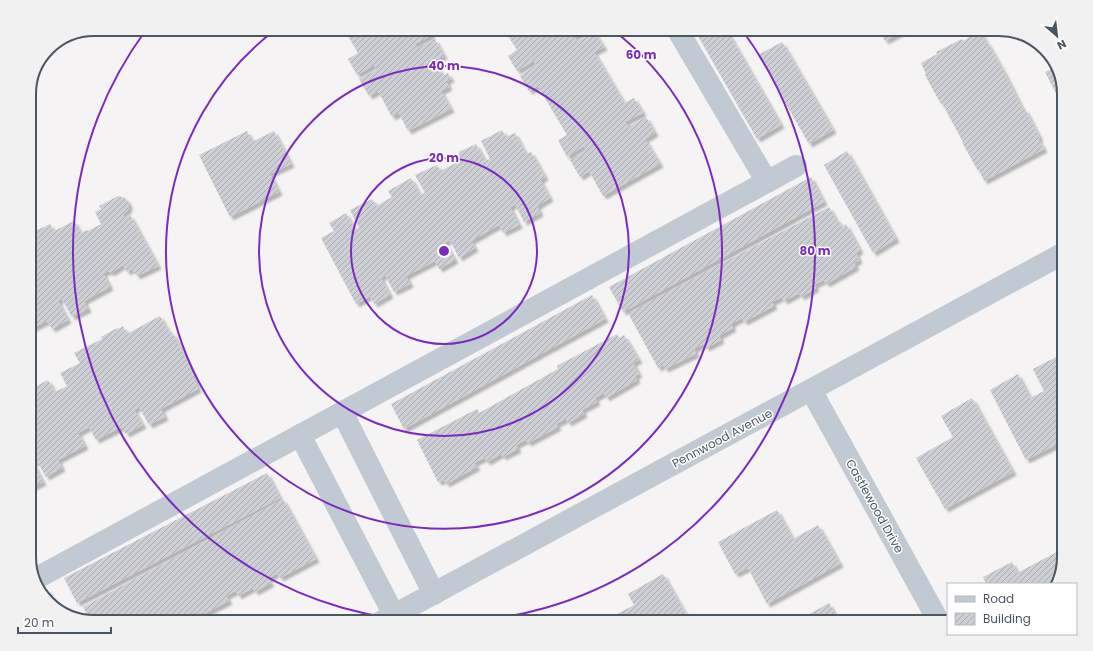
<svg xmlns="http://www.w3.org/2000/svg" width="1093" height="651" viewBox="0 0 1093 651" font-family="Poppins,sans-serif">
<style>
.building{fill:url(#building-hatch);filter:url(#shadow)}
.lines{fill:none;stroke-linecap:round;stroke-linejoin:round}
.minor{stroke:#c1cad2;stroke-width:22}
.tertiary{stroke:#c1cad2;stroke-width:22}
.ring{fill:none;stroke:#7b2cbf;stroke-width:2}
.labels{text-anchor:middle;dominant-baseline:central;stroke-width:3;stroke-linejoin:round;paint-order:stroke}
.street-label{font-size:12px;fill:#4a5661;stroke:#fff}
.rim{fill:none;stroke:#4a5661;stroke-width:2}
.centre{fill:#7b2cbf;stroke:#fff;stroke-width:2}
.ring-label{font-size:12px;text-anchor:middle;font-weight:bold;fill:#7b2cbf;stroke:#fff;stroke-width:3;stroke-linejoin:round;paint-order:stroke}
</style>
<defs>
<pattern id="building-hatch" width="6" height="6" patternUnits="userSpaceOnUse"><rect width="6" height="6" fill="#cdcfd5"/><path d="M-1 1l2-2M0 6l6-6M5 7l2-2" fill="none" stroke="#a8abb0"/></pattern>
<filter id="shadow"><feDropShadow dx="3.5" dy="3.5" stdDeviation="1" flood-color="#0004"/></filter>
</defs>
<rect width="100%" height="100%" fill="#f5f3f3"/>
<g class="building">
<path d="M344,29H429L432,35L415,44L417,48L435,39L444,56L434,60L443,76L448,73L451,79L446,81L449,87L441,91L451,109L408,131L399,113L392,117L378,91L369,96L359,79L376,70L374,65L357,75L348,59L358,53Z"/>
<path d="M504,29H589L575,37L577,41L595,33L604,47L594,52L624,103L634,98L643,113L625,122L628,127L646,117L655,133L645,139L660,164L603,196L589,171L580,177L570,160L586,150L584,146L567,157L558,140L567,135L538,86L529,91L520,76L536,65L534,61L517,71L508,56L517,50Z"/>
<path d="M694,29H726L781,125L757,139Z"/>
<path d="M879,29H907L885,41Z"/>
<path d="M980,31L986,42H987L1004,72L1023,110L1025,109L1040,138L1038,139L1044,149L984,181L979,170L978,171L962,142H963L942,103L941,104L925,75L926,74L921,63L937,54L936,52L962,39L963,41Z"/>
<path d="M782,42L833,130L809,144L758,55Z"/>
<path d="M1057,66L1064,90V109L1045,72Z"/>
<path d="M502,130L506,137L515,133L526,154L531,152L545,177L540,180L550,198L537,206L540,213L524,222L515,204L510,207L519,225L503,233L499,225L471,241L475,248L459,258L450,240L445,242L455,260L439,269L435,261L406,276L410,284L394,292L385,275L381,278L390,295L374,304L370,296L356,304L321,238L334,231L329,223L346,213L355,230L359,228L350,210L372,199L376,206L392,197L388,191L411,178L420,195L425,193L415,175L437,165L440,171L456,163L453,157L460,153L459,152L476,144L485,161L490,159L481,141Z"/>
<path d="M247,131L252,142L274,131L291,164L270,174L279,192L230,217L199,155Z"/>
<path d="M847,151L896,239L873,253L824,165Z"/>
<path d="M811,177L824,202L623,312L609,287Z"/>
<path d="M118,196L125,198L128,202L129,206L128,210L123,214L124,217L130,215L158,266L137,276L132,269L127,272L123,265L111,273L109,271L103,273L110,287L84,301L88,309L72,317L62,299L58,301L68,320L52,329L47,321L29,330V248L33,255L37,252L29,237V234L50,224L54,231L74,221L81,233L87,230L88,231L101,224L95,212L101,209L99,206Z"/>
<path d="M829,207L836,219H837L842,227L846,224L860,250L856,253L859,260L854,263L856,267L826,284L824,280L814,285L816,288L801,297L799,293L784,301L782,297L772,302L774,306L744,322L742,318L731,324L733,328L719,336L721,340L706,348L704,344L694,349L696,354L665,369L663,365L658,368L628,313Z"/>
<path d="M592,295L605,319L404,429L391,404Z"/>
<path d="M160,316L170,334L172,332L190,367L198,389L161,409L165,417L149,425L139,407L134,410L143,425L126,434L122,427L96,440L89,427L78,433L85,446L58,460L62,468L46,477L37,461L33,463L43,482L29,489V390L48,380L55,392L67,386L60,373L80,363L74,353L102,339L101,337L117,328L118,329L123,326L127,334Z"/>
<path d="M617,334L619,338L624,335L639,360L633,363L639,374L635,376L637,380L606,398L604,393L595,398L597,402L582,410L584,414L568,423L566,419L556,424L558,427L528,443L526,440L516,445L518,449L503,457L501,454L487,462L484,458L474,463L477,467L446,484L444,480L438,482L417,440L477,409L479,413L558,369L557,366Z"/>
<path d="M1060,355L1064,363V441L1026,460L990,390L1018,374L1030,398L1044,391L1033,369Z"/>
<path d="M972,398L1013,472L945,509L916,458L953,437L941,416Z"/>
<path d="M267,473L280,498L77,603L64,578Z"/>
<path d="M283,499L316,559L280,578L277,573L268,579L271,583L255,592L253,588L238,596L236,591L226,596L229,601L198,617L195,612L186,617L189,622H94L90,621L83,607Z"/>
<path d="M777,510L793,539L818,525L840,564L767,604L748,568L735,574L718,542Z"/>
<path d="M1057,552L1063,562L1057,584H986L983,577L1012,562L1017,573Z"/>
<path d="M663,574L690,622H608L606,620L634,605L628,594Z"/>
<path d="M47,589L58,610L40,592Z"/>
<path d="M829,603L839,622H795Z"/>
</g>
<g class="lines">
<g class="minor">
<path d="M677,29L767,182"/>
<path d="M811,390L939,622"/>
<path d="M342,412L434,594"/>
<path d="M300,435L394,615"/>
<path d="M35,579L796,166"/>
</g>
<path class="tertiary" d="M381,622L1064,253"/>
</g>
<g class="ring">
<circle cx="444" cy="251" r="93"/>
<circle cx="444" cy="251" r="185"/>
<path d="M613 30A278 278 0 1 1 275 30"/>
<path d="M441 622A371 371 0 0 1 146 30M742 30A371 371 0 0 1 447 622"/>
</g>
<g class="labels">
<g class="street-label">
<text transform="translate(722 438) rotate(-28)">Pennwood Avenue</text>
<text transform="translate(875 506) rotate(61)">Castlewood Drive</text>
</g>
</g>
<path d="M0 0H1093V651H0ZM94 36H999A58 58 0 0 1 1057 94V557A58 58 0 0 1 999 615H94A58 58 0 0 1 36 557V94A58 58 0 0 1 94 36Z" fill="#f1f1f2" fill-rule="evenodd"/>
<path class="rim" d="M94 36H999A58 58 0 0 1 1057 94V557A58 58 0 0 1 999 615H94A58 58 0 0 1 36 557V94A58 58 0 0 1 94 36Z"/>
<circle cx="444" cy="251" r="6" class="centre"/>
<g class="ring-label">
<text x="641" y="59">60 m</text>
<text x="444" y="70">40 m</text>
<text x="444" y="162">20 m</text>
<text x="815" y="255">80 m</text>
</g>
<rect x="947" y="583" width="130" height="52" fill="#ffffff" stroke="#b7bbc0"/>
<rect x="955" y="596" width="20" height="6" fill="#c1cad2" stroke="#b7bbc0"/>
<text x="983" y="603" font-size="12" fill="#4a5661">Road</text>
<rect x="955" y="613" width="20" height="12" fill="url(#building-hatch)" stroke="#b7bbc0"/>
<text x="983" y="623" font-size="12" fill="#4a5661">Building</text>
<g transform="translate(1057 36) rotate(152)" stroke="#ffffff" stroke-width="3" paint-order="stroke">
<path d="M0-3L7 15L0 10L-7 15Z" fill="#4a5661"/>
<text y="-6" font-size="11" font-weight="bold" text-anchor="middle" fill="#4a5661">N</text>
</g>
<path d="M18 627v6h93v-6" fill="none" stroke="#4a5661" stroke-width="2"/>
<text x="24" y="627" font-size="12" fill="#4a5661" stroke="#ffffff" stroke-width="3" paint-order="stroke">20 m</text>
</svg>
